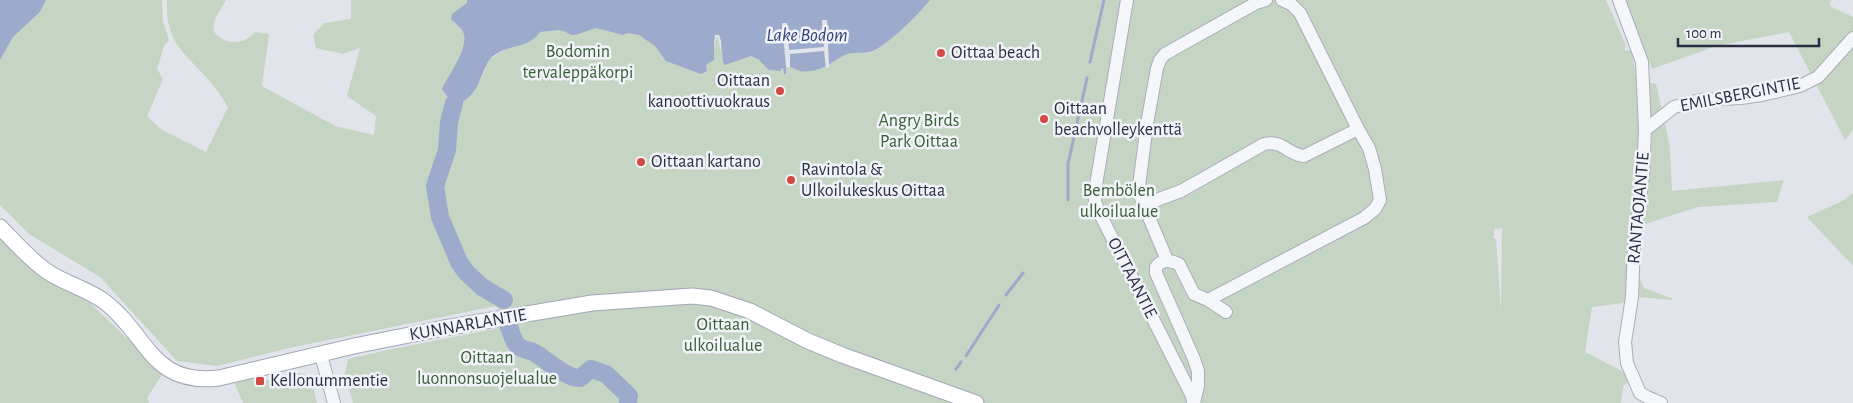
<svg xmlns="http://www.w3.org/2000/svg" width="1853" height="403" viewBox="0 0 1853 403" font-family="'Alegreya Sans',sans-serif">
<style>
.green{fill:#c4d5c3;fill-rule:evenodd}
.water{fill:#9caacc}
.pier{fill:#e2e4eb}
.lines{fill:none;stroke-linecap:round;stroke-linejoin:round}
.stream{stroke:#9caacc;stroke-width:3}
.river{stroke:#9caacc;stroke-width:18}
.minor-casing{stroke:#aaadb9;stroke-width:14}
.major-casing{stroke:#a1a5b7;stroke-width:17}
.minor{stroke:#f5f6f9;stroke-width:12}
.major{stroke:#fff;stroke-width:15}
.poi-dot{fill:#d44943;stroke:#f2f3f8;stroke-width:2}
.labels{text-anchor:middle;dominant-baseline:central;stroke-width:5;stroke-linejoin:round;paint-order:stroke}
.park-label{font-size:18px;fill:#366036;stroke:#f2f3f8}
.poi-label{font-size:18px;fill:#292e44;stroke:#f2f3f8;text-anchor:start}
.street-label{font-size:18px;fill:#292e44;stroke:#f2f3f8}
.water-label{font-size:19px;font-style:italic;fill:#31447a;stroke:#f2f3f8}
</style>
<rect width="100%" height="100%" fill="#e2e4eb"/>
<g class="green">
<path d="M46,0H162L163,21L169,40L164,46L157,69L163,79L147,116L162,130L206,152L228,107C224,101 220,94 215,88C191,56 164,47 167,0H226L215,19L213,30C222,45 245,46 255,32L269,34L262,86L335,126L374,135L376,116L347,96L360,48L343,54L316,48L313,35L324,23L351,19V0H488L449,102L458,105L474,93L490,59L506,49L540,32L559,30L584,31L596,28L606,30L627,10L711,57L717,35L721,51V42L781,71V68H783L784,73L786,67C796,66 806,70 816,70C826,69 835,60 843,56C851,51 861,54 870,52C884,50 921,12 930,0H1606L1625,43V50L1631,51C1650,127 1635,218 1627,295L1623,303L1592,307L1585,352L1624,372L1629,380L1623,387L1621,403H353L345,374L348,359L392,349L510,326L496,306L294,347L217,366L177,361L100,277L29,234L0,205V60L13,37L40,12ZM1502,228L1501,310V311L1496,239H1494V229Z"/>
<path d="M1626,0H1831L1830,6L1853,17V130L1845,140L1789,32L1716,46L1652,69Z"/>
<path d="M1650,83L1656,84L1670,147L1672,191L1784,180L1777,202L1698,207L1645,224L1641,237L1639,277L1644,288L1673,299L1672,300L1637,297L1640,227L1652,139Z"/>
<path d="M1853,193V266L1807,217L1842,201Z"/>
<path d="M0,237L43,275L90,303L163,373L147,398L149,403H0Z"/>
<path d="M299,373C313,375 314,391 317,403H243L233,380L253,378L254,383Z"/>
</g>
<g class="water">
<path d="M0,0H46L40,12L13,37L0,60Z"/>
<path d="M467,0H930C921,12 884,50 869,52C861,54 851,51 843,56C834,61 826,68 816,70C812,71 804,72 800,71C795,70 793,66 786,67V74H784L783,68H781V71L769,70L759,60L751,56L725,65L723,62L721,41L719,35H715L714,44V60L707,64L706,67L707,71L701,74L666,61L655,46L639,35L628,33L623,35L596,28L575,35H571L566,32L559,30L540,32C527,50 510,43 493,56C485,62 480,85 473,93C469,98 463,101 458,105L449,102L448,97L442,89C448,75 472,45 462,30C459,26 454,22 451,19L452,14L467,3Z"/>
</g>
<path class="pier" d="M822,20H827L829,67L826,68L824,51L790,54V67H786L782,23H787L789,50L824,47Z"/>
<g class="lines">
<g class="stream">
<path d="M1090,62L1104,0"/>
<path d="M1068,200V164L1087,78"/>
<path d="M1006,295L1023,273"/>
<path d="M966,356L999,305"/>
<path d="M956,369L961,362"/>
</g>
<g class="river">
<path d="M454,103L449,122L447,150L435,186L440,217L459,262L466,272L482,287L504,300"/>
<path d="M509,327C511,332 513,340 517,345C522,350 529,350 535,353C547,360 567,379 580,378L591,369L606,374L629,396L628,403"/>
</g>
<g class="minor-casing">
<g id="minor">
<path d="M1127,0L1096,185L1095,202L1099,212L1192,396L1193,403"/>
<path d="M1619,0L1642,62L1645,130L1643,175L1634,246L1632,297L1625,342L1627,363L1640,393L1647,397L1661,403"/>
<path d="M1645,130L1674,107L1700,100L1741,98L1762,95L1800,86L1818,77L1853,38"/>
<path d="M1143,201H1154L1181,191L1264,144C1283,140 1287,154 1304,156L1358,129"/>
<path d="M1167,260L1140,196L1139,186L1147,124L1157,68L1160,60L1165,54L1256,3L1266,0"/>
<path d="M1208,300L1364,218L1375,209L1380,200L1375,169L1369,148L1358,129L1300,13L1291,4L1282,0"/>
<path d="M321,355L334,403"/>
<path d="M1194,403L1198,386V371L1194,359L1156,273V267C1162,259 1170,260 1179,264L1194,294L1208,300L1226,312"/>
</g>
</g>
<g class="major-casing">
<path id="major" d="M0,227C15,242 30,260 48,272C66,284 88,289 105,302C148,335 151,386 219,378L354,346L444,328L592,303L692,296L711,298L750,311L808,341L842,355L976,403"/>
</g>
<use href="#minor" class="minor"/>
<use href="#major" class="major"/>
</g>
<g class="poi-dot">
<circle cx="941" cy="53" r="5"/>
<circle cx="780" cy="91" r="5"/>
<circle cx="1044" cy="119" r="5"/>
<circle cx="641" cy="162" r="5"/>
<circle cx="791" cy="180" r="5"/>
<rect x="255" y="376" width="10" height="10" rx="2.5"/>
</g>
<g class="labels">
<g class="park-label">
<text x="578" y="52">Bodomin<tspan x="578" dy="21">tervaleppäkorpi</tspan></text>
<text x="919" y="121">Angry Birds<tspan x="919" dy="21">Park Oittaa</tspan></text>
<text x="1119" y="191">Bembölen<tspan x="1119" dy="21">ulkoilualue</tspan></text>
<text x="723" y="325">Oittaan<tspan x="723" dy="21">ulkoilualue</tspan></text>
<text x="487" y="358">Oittaan<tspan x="487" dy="21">luonnonsuojelualue</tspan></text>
</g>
<g class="poi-label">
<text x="951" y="53">Oittaa beach</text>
<text x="770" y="81" text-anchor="end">Oittaan<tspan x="770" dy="21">kanoottivuokraus</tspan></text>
<text x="1054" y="109">Oittaan<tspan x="1054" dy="21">beachvolleykenttä</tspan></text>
<text x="651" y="162">Oittaan kartano</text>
<text x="801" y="170">Ravintola &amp;<tspan x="801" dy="21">Ulkoilukeskus Oittaa</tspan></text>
<text x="270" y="381">Kellonummentie</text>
</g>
<g class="street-label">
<text transform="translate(1740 95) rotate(-11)">EMILSBERGINTIE</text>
<text transform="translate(1639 208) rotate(-85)">RANTAOJANTIE</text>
<text transform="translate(1132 278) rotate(63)">OITTAANTIE</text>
<text transform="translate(468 325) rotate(-10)">KUNNARLANTIE</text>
</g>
<g class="water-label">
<text x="807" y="35">Lake Bodom</text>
</g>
</g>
<path d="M1678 38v8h141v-8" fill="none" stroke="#292e44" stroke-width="2.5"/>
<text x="1686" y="38" font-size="15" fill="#292e44" stroke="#f2f3f8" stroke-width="4" paint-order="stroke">100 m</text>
</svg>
